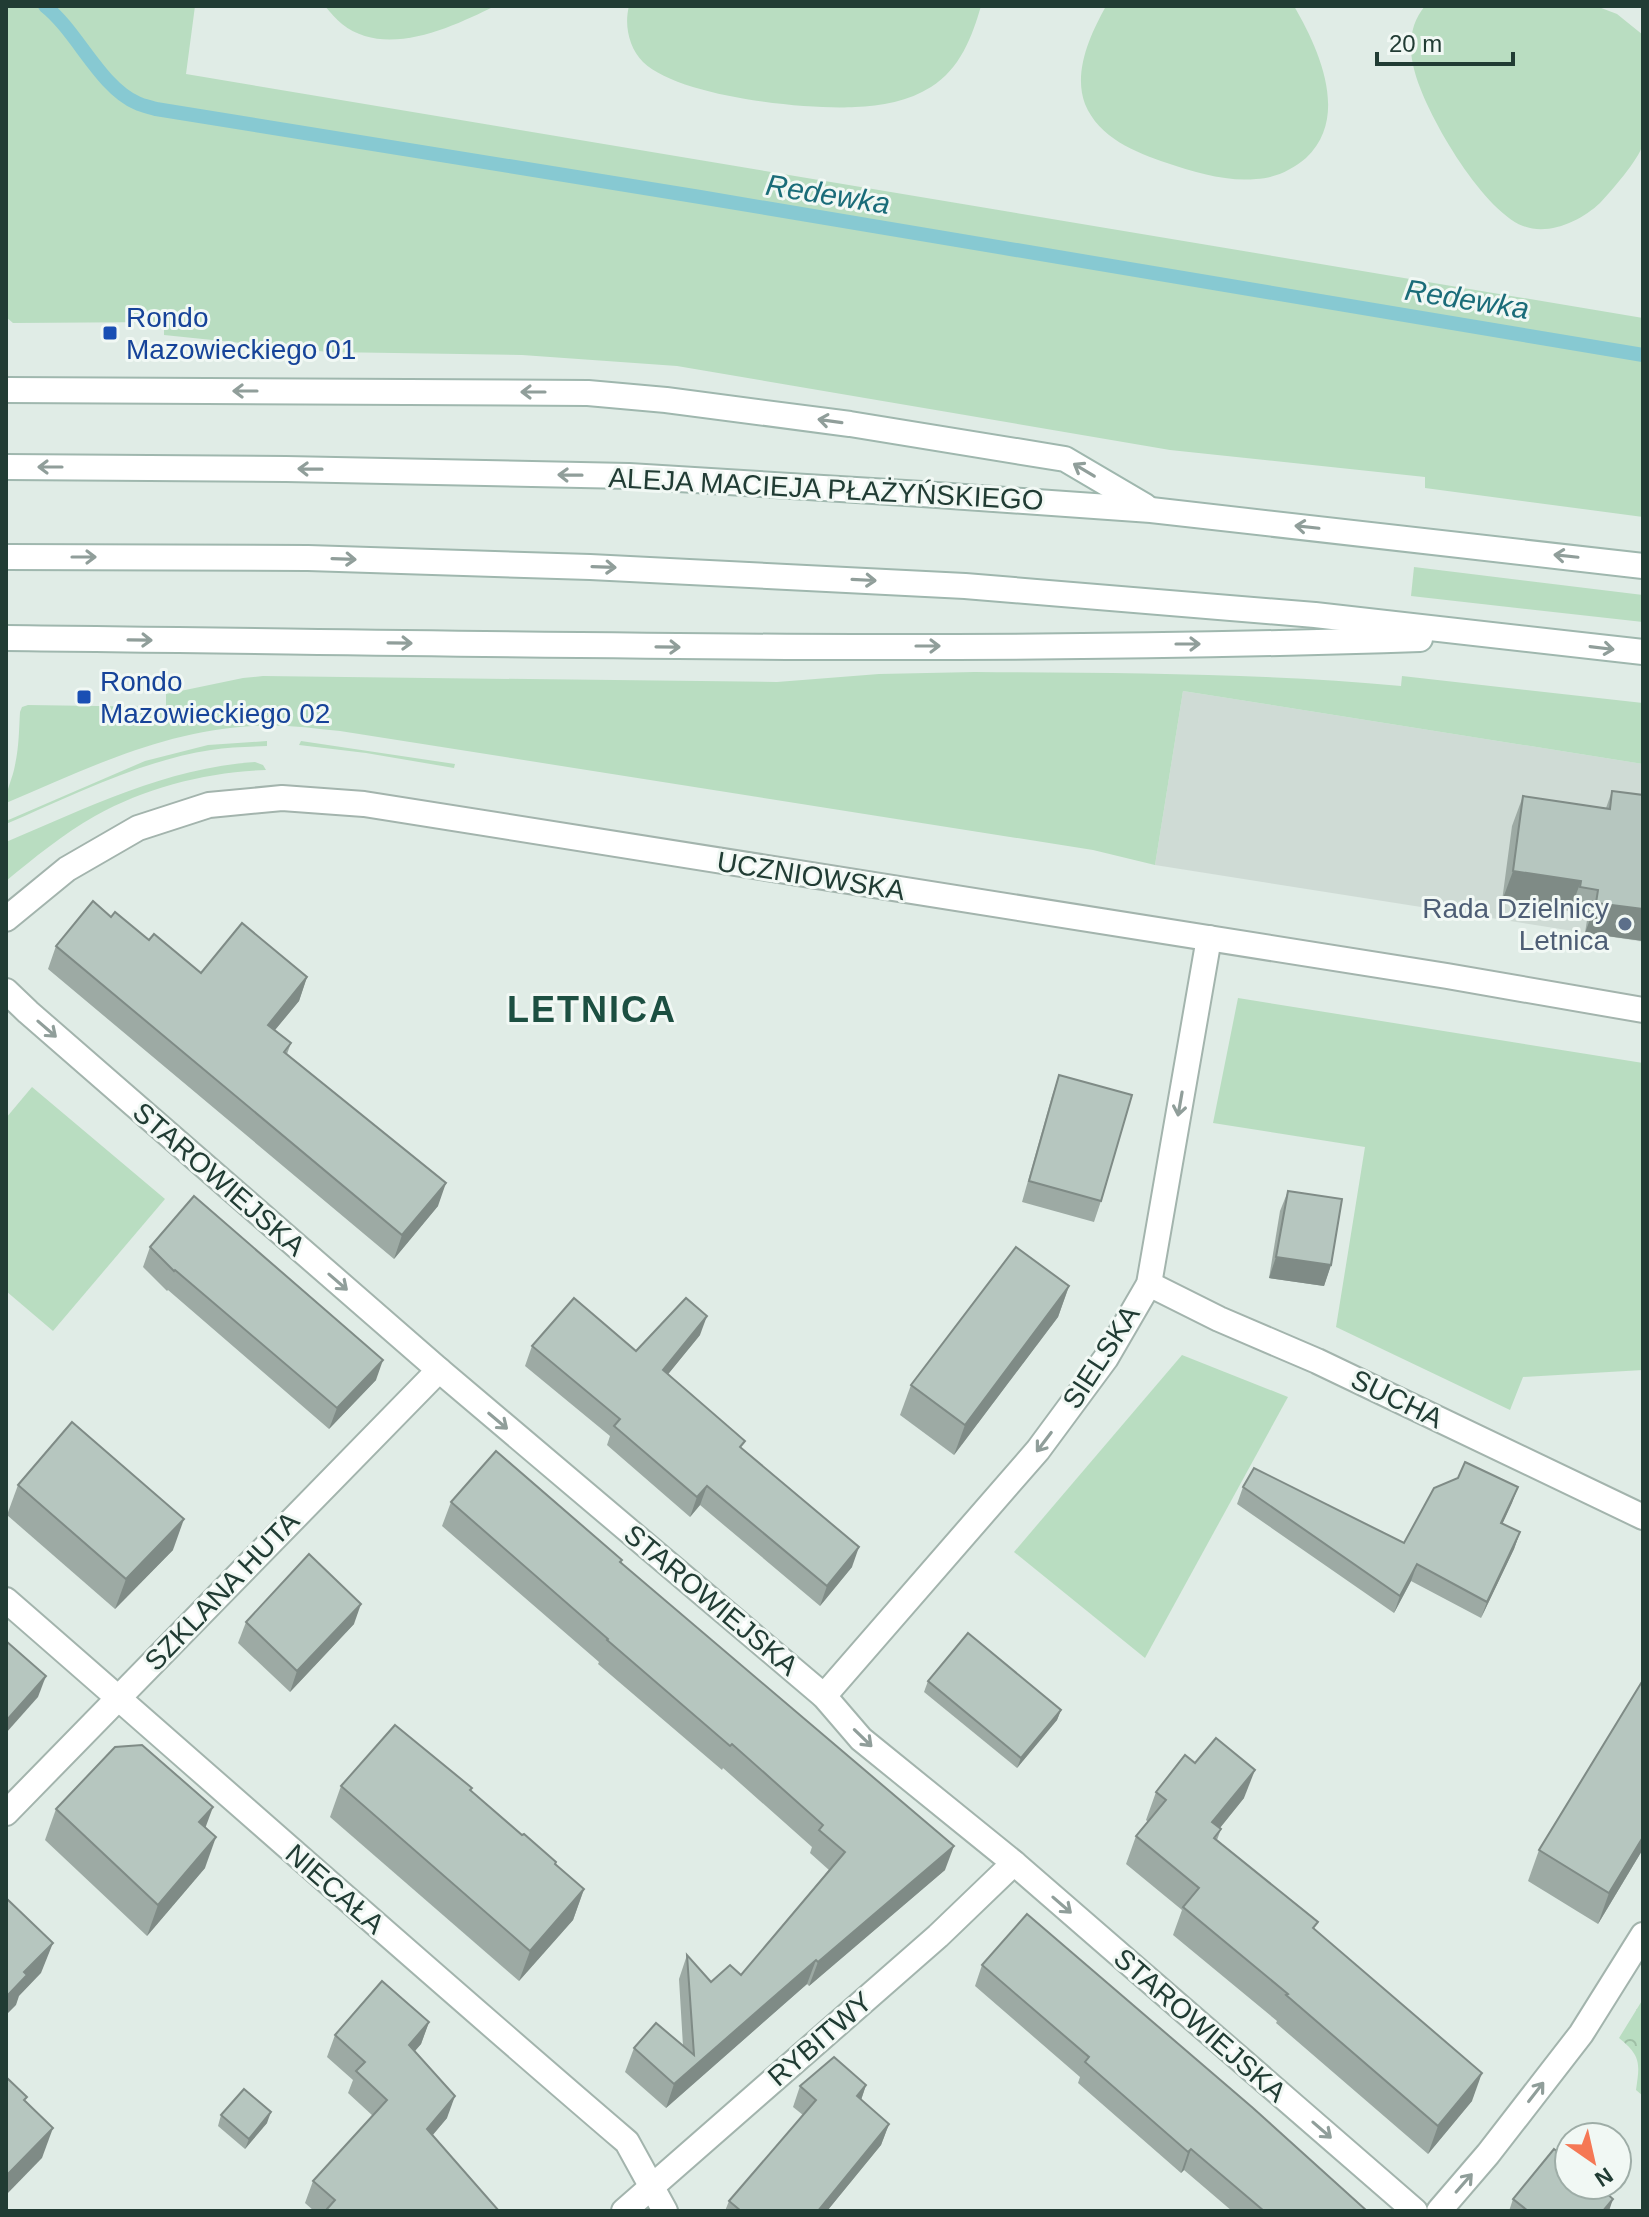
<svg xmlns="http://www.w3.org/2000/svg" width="1649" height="2217" viewBox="0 0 1649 2217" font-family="Helvetica,sans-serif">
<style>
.built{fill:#cfdbd5}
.grass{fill:#b9ddc1}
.park{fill:url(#park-crowns)}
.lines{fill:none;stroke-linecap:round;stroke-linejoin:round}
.stream{stroke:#87c9d2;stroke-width:14}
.street-casing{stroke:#a3b4ad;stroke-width:28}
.secondary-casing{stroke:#9fb7ae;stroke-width:28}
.street{stroke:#fff;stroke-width:24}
.secondary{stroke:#fff;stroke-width:24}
.wall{fill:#9daaa4}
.shaded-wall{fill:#7f8b86}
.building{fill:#b6c6bf;stroke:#7f8b86;stroke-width:2}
.oneway{stroke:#909e9a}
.transit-dot{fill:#1a4fb4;stroke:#f1f8f4;stroke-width:3}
.service-dot{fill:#5c6f8a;stroke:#f1f8f4;stroke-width:3}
.labels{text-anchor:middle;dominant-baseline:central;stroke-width:6;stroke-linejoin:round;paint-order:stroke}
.transit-label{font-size:28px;fill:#164399;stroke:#f1f8f4;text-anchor:start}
.street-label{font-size:28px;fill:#213c34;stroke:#f1f8f4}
.service-label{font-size:28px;fill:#4e5e75;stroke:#f1f8f4;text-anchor:end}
.water-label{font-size:30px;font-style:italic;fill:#1a6c79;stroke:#f1f8f4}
.district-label{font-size:36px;font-weight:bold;letter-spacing:2px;fill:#1c4f41;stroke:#f1f8f4}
</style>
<defs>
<pattern id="park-crowns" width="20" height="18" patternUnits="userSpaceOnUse" patternTransform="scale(2)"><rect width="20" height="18" fill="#b9ddc1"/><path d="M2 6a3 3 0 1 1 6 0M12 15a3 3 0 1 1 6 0" fill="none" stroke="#9fbfa6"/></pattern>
</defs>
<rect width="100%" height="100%" fill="#e0ece6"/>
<path class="built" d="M1183,691L1643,764V942L1155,865Z"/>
<g class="grass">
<path d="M6,6H195L186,74L1643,318V517L1425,488V477L1170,450L677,366L522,355L328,352L164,335V322L13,323L6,317Z"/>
<path d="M325,6H495C452,27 386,59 342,24C336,19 330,12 325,6Z"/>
<path d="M629,6H981C972,37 960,69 931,87C909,101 881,106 855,107C806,110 679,97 643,62C629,48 624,25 629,6Z"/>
<path d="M1106,6H1294C1319,49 1350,117 1306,158C1292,170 1275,178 1256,179C1227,182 1194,172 1167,163C1135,152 1099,138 1085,104C1073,72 1090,35 1106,6Z"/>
<path d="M1425,6H1596L1617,14L1643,35C1643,61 1643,87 1643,114C1643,123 1645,136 1643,144C1638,161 1612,190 1600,203C1581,221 1549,236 1523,226C1481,209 1424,111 1414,69C1408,46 1410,24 1425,6Z"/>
<path d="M1414,567L1643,595V622L1411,596Z"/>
<path d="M975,672C1118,673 1260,673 1401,686L1402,676L1643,703V764L1183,691L1155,865L1093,850L340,731C311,728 282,724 253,726C163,731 88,768 6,803C6,789 13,778 15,765C19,747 19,730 20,712L22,707L28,705L166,707V694L243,678L263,676L777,682L879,674Z"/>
<path d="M267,741V746C248,747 229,747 211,750C139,761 72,796 6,824V821L145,761L208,745Z"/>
<path d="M301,741L455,764L454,768L366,753L299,745Z"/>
<path d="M255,762L263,765L266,770C207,772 147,787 95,816C63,834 34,858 6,881V842C87,808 166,768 255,762Z"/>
<path d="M1238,998L1643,1063V1370L1523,1377L1510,1410L1336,1327L1365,1147L1213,1123Z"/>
<path d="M32,1087L165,1199L53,1331L6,1291V1118Z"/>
<path d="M1182,1355L1288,1397L1145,1658L1014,1552Z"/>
</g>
<path class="park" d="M1643,1999V2096L1636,2090C1640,2063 1641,2056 1619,2038Z"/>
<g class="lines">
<path class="stream" d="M45,6C77,31 100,87 137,103C143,106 150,107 156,109L700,197L1643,355"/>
<g class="street-casing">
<g id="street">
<path d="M6,919L67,869L138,828L209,805L282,798L364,804L1447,976L1643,1010"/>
<path d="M6,991L28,1012L439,1370L824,1696L861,1739L1014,1863L1415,2211"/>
<path d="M1149,1284L1219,1319L1317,1361L1643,1517"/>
<path d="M6,1600C213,1780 418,1963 627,2142L665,2211"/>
<path d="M824,1696L1038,1450L1106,1358L1149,1284L1209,938"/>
<path d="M6,1813L439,1370"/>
<path d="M624,2211L938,1936L1014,1863"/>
<path d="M1439,2211L1488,2154L1581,2034L1643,1935"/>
</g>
</g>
<g class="secondary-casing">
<g id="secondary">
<path d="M6,390L588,393L666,400L850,424L1065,459L1145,506"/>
<path d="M6,467L286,469L629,476L922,494L1151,510L1643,566"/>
<path d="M6,557L308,558L590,567L965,586L1315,615L1643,652"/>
<path d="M6,638C477,643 949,655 1420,639"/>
</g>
</g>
<use href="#street" class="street"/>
<use href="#secondary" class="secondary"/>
</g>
<g class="wall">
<path d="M1612,791L1643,795V941L1585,933L1587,920L1569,917L1570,911L1502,901L1512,826L1523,796L1606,808Z"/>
<path d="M149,940L201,973L307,977L299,1001L275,1030L291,1043L287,1054L438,1206L394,1259L48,969L56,946Z"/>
<path d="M1059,1075L1101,1201L1094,1222L1022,1202L1052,1096Z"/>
<path d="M1288,1191L1331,1265L1324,1286L1269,1278L1280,1211Z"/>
<path d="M150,1247L376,1380L329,1429L168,1290L167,1291L143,1267Z"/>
<path d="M1069,1286L1058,1317L954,1455L900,1415L911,1385Z"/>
<path d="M700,1335L668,1374L742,1449L852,1567L820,1606L700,1505L690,1517L607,1445L610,1436L525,1366L532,1346L636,1351Z"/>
<path d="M18,1485L173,1550L115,1609L7,1515Z"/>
<path d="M1243,1487L1404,1543L1518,1487L1502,1524L1520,1532L1514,1549L1481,1618L1411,1581L1394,1613L1237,1504Z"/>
<path d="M451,1502L621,1562L945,1870L809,1986L807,1984L666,2108L625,2072L634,2048L683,2046L679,1979L687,1955L711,1982L741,1975L829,1870L810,1853L812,1847L723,1768L722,1770L598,1664L599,1662L442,1526Z"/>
<path d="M246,1622L354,1624L290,1692L238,1643Z"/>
<path d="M928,1681L1061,1710L1057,1720L1017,1768L924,1692Z"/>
<path d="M341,1786L471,1791L584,1889L573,1920L519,1981L330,1817Z"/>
<path d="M1156,1792L1244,1798L1220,1828L1221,1829L1217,1840L1315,1929L1472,2101L1428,2154L1276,2023L1277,2021L1173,1935L1182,1910L1126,1864L1136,1836L1148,1822L1146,1820Z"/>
<path d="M56,1809L206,1828L205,1868L147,1936L45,1840Z"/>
<path d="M1643,1849L1598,1924L1528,1881L1539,1850Z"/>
<path d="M982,1965L1367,2211H1232L1184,2170L1181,2173L1078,2083L1080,2077L975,1986Z"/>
<path d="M429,2022L421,2044L414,2052L447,2118L432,2136L499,2211H314L305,2203L313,2181L373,2116L348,2093L353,2080L327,2057L335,2035Z"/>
<path d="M866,2085L861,2100L889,2124L881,2145L827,2211H725L729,2201L803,2115L793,2107L800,2086Z"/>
<path d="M221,2115L267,2123L245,2149L218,2126Z"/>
<path d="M1513,2199L1609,2211H1509Z"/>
</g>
<g class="shaded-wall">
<path d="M1513,871L1581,881L1570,911L1502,901Z"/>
<path d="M1596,903L1643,909V941L1585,933Z"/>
<path d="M307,977L299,1001L260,1048L268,1025Z"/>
<path d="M446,1183L438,1206L394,1259L402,1235Z"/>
<path d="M1276,1257L1331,1265L1324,1286L1269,1278Z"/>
<path d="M1069,1286L1058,1317L954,1455L965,1425Z"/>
<path d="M707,1316L700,1335L656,1389L663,1370Z"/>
<path d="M383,1360L376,1380L329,1429L337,1408Z"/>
<path d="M707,1486L700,1505L690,1517L697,1497Z"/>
<path d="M1518,1487L1512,1503L1495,1540L1501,1523Z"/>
<path d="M184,1519L173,1550L115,1609L126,1579Z"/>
<path d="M1520,1532L1514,1549L1481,1618L1487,1602Z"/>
<path d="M859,1547L852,1567L820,1606L827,1586Z"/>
<path d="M1417,1564L1411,1581L1394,1613L1400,1596Z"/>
<path d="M361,1604L354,1624L290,1692L297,1671Z"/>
<path d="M46,1676L38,1697L6,1733V1721Z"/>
<path d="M1061,1710L1057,1720L1017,1768L1021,1758Z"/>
<path d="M1255,1770L1244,1798L1202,1850L1212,1822Z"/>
<path d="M213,1807L202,1837L199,1822Z"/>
<path d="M216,1837L205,1868L147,1936L158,1905Z"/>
<path d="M1643,1837V1849L1598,1924L1609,1893Z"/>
<path d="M954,1846L945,1870L809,1986L818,1962Z"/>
<path d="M584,1889L573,1920L519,1981L530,1951Z"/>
<path d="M53,1943L41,1973L19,1996L16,2005L6,2015V1997L24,1972Z"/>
<path d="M816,1960L807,1984L666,2108L674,2084Z"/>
<path d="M429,2022L421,2044L401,2067L409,2045Z"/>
<path d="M1482,2073L1472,2101L1428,2154L1438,2126Z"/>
<path d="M866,2085L859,2106L857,2096Z"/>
<path d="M455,2096L447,2118L419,2151L427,2129Z"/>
<path d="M271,2112L267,2123L245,2149L249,2139Z"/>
<path d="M889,2124L881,2145L827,2211H818Z"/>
<path d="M53,2128L42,2158L6,2195V2176Z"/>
<path d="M1191,2149L1184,2170L1181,2173L1188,2152Z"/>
<path d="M1613,2199L1609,2211H1603Z"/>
</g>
<g class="building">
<path d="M1612,791L1643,795V909L1596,903L1598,890L1580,887L1581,881L1513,871L1523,796L1610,809Z"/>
<path d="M93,901L111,917L115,912L149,940L154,934L201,973L242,923L307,977L268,1025L291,1043L284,1052L446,1183L402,1235L56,946Z"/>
<path d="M1059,1075L1132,1095L1101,1201L1029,1181Z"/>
<path d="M1288,1191L1342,1199L1331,1265L1276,1257Z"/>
<path d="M194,1196L383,1360L337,1408L175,1270L174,1271L150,1247Z"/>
<path d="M1016,1247L1069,1286L965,1425L911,1385Z"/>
<path d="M574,1298L636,1351L686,1298L707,1316L663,1370L745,1441L740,1447L859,1547L827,1586L707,1486L697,1497L614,1426L620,1419L532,1346Z"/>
<path d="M72,1422L184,1519L126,1579L18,1485Z"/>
<path d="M496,1451L622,1560L620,1562L954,1846L818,1962L816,1960L674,2084L634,2048L656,2023L694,2055L687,1955L711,1982L730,1965L741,1975L845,1852L819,1830L823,1825L732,1744L730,1746L607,1640L608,1639L451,1502Z"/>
<path d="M1465,1462L1518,1487L1501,1523L1520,1532L1487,1602L1417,1564L1400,1596L1243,1487L1254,1468L1404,1543L1434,1488L1458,1478Z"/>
<path d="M309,1554L361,1604L297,1671L246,1622Z"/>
<path d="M968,1633L1061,1710L1021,1758L928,1681Z"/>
<path d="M6,1641L46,1676L6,1721Z"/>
<path d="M1643,1680V1837L1609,1893L1539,1850Z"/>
<path d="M395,1725L472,1788L470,1790L522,1835L524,1834L556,1862L555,1864L584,1889L530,1951L341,1786Z"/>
<path d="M1216,1738L1255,1770L1212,1822L1221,1829L1214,1838L1318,1922L1313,1928L1482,2073L1438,2126L1286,1995L1288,1994L1183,1907L1199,1888L1136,1836L1166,1800L1156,1792L1185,1755L1195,1763Z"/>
<path d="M142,1745L213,1807L199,1822L216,1837L158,1905L56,1809L115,1747Z"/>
<path d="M6,1898L53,1943L24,1972L27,1975L6,1997Z"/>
<path d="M1027,1914L1253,2108L1367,2211H1264L1191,2149L1188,2152L1085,2062L1089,2057L982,1965Z"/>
<path d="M382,1981L429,2022L409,2045L455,2096L427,2129L499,2211H328L327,2209L335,2200L313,2181L387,2100L356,2071L365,2062L335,2035Z"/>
<path d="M834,2057L866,2085L857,2096L889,2124L818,2211H741L729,2201L816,2100L800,2086Z"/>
<path d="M6,2077L27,2097L24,2100L53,2128L6,2176Z"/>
<path d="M244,2089L271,2112L249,2139L221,2115Z"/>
<path d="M1554,2149L1569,2161V2185H1597L1613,2199L1603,2211H1528L1513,2199Z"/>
</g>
<defs><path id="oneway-shaft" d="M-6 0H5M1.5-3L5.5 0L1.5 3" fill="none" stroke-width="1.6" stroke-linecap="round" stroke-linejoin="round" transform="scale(2)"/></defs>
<g class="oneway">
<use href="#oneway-shaft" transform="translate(245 391) rotate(-180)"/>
<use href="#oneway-shaft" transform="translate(533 392) rotate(-180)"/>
<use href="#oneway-shaft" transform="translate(830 421) rotate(-172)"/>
<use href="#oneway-shaft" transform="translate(50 467) rotate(-180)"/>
<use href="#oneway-shaft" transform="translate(310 469) rotate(-179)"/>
<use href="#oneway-shaft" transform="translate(1084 470) rotate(-149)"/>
<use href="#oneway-shaft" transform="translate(570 475) rotate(-179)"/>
<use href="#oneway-shaft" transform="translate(1307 527) rotate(-174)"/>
<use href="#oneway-shaft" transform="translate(1566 556) rotate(-174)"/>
<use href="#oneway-shaft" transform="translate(84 557)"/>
<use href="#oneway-shaft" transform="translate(344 559) rotate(2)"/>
<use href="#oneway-shaft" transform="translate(604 567) rotate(2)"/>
<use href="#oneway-shaft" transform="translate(864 580) rotate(3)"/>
<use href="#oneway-shaft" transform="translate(140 640) rotate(1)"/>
<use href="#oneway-shaft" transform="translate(400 643) rotate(1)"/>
<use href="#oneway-shaft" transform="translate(1188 644)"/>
<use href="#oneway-shaft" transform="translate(928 646)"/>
<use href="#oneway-shaft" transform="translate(668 647) rotate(1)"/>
<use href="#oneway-shaft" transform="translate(1602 648) rotate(7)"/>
<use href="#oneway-shaft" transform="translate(47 1029) rotate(41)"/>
<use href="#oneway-shaft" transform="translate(1180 1104) rotate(100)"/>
<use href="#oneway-shaft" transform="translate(338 1282) rotate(41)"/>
<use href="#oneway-shaft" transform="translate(498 1421) rotate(40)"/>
<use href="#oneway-shaft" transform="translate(1044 1442) rotate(127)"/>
<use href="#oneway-shaft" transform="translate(863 1738) rotate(44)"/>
<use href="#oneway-shaft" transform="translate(1062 1905) rotate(41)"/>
<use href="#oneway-shaft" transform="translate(1536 2092) rotate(-52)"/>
<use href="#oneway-shaft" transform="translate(1322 2130) rotate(41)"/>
<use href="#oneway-shaft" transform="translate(1464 2183) rotate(-49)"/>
</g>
<g class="transit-dot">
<rect x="102" y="325" width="16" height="16" rx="4"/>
<rect x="76" y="689" width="16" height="16" rx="4"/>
</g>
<circle class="service-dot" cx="1625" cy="924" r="8"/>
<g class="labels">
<g class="transit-label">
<text x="126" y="317">Rondo<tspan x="126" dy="32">Mazowieckiego 01</tspan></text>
<text x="100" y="681">Rondo<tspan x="100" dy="32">Mazowieckiego 02</tspan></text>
</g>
<g class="street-label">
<text transform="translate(826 489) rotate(3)">ALEJA MACIEJA PŁAŻYŃSKIEGO</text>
<text transform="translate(811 876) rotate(9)">UCZNIOWSKA</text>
<text transform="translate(219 1179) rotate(41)">STAROWIEJSKA</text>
<text transform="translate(1101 1357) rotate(-57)">SIELSKA</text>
<text transform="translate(1397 1399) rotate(26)">SUCHA</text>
<text transform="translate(222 1591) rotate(-46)">SZKLANA HUTA</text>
<text transform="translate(711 1600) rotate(40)">STAROWIEJSKA</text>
<text transform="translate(335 1889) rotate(41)">NIECAŁA</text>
<text transform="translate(1200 2025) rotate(41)">STAROWIEJSKA</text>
<text transform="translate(820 2039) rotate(-41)">RYBITWY</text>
</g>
<g class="service-label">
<text x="1609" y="908">Rada Dzielnicy<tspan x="1609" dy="32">Letnica</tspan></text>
</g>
<g class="water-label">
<text transform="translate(828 194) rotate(9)">Redewka</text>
<text transform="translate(1467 299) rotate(9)">Redewka</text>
</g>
<g class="district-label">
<text x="592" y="1009">LETNICA</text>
</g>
</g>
<rect width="1649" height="2217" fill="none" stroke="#213c34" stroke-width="16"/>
<g transform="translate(1593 2161) rotate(146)"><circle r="38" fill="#f1f8f4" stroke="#9eada7" stroke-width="2"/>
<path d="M0-6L14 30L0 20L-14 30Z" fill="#f57855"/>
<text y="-12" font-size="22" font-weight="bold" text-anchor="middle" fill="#213c34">N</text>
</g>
<path d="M1377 52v12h136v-12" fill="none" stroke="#213c34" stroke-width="4"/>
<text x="1389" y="52" font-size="24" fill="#213c34" stroke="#f1f8f4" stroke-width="6" paint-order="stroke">20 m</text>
</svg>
